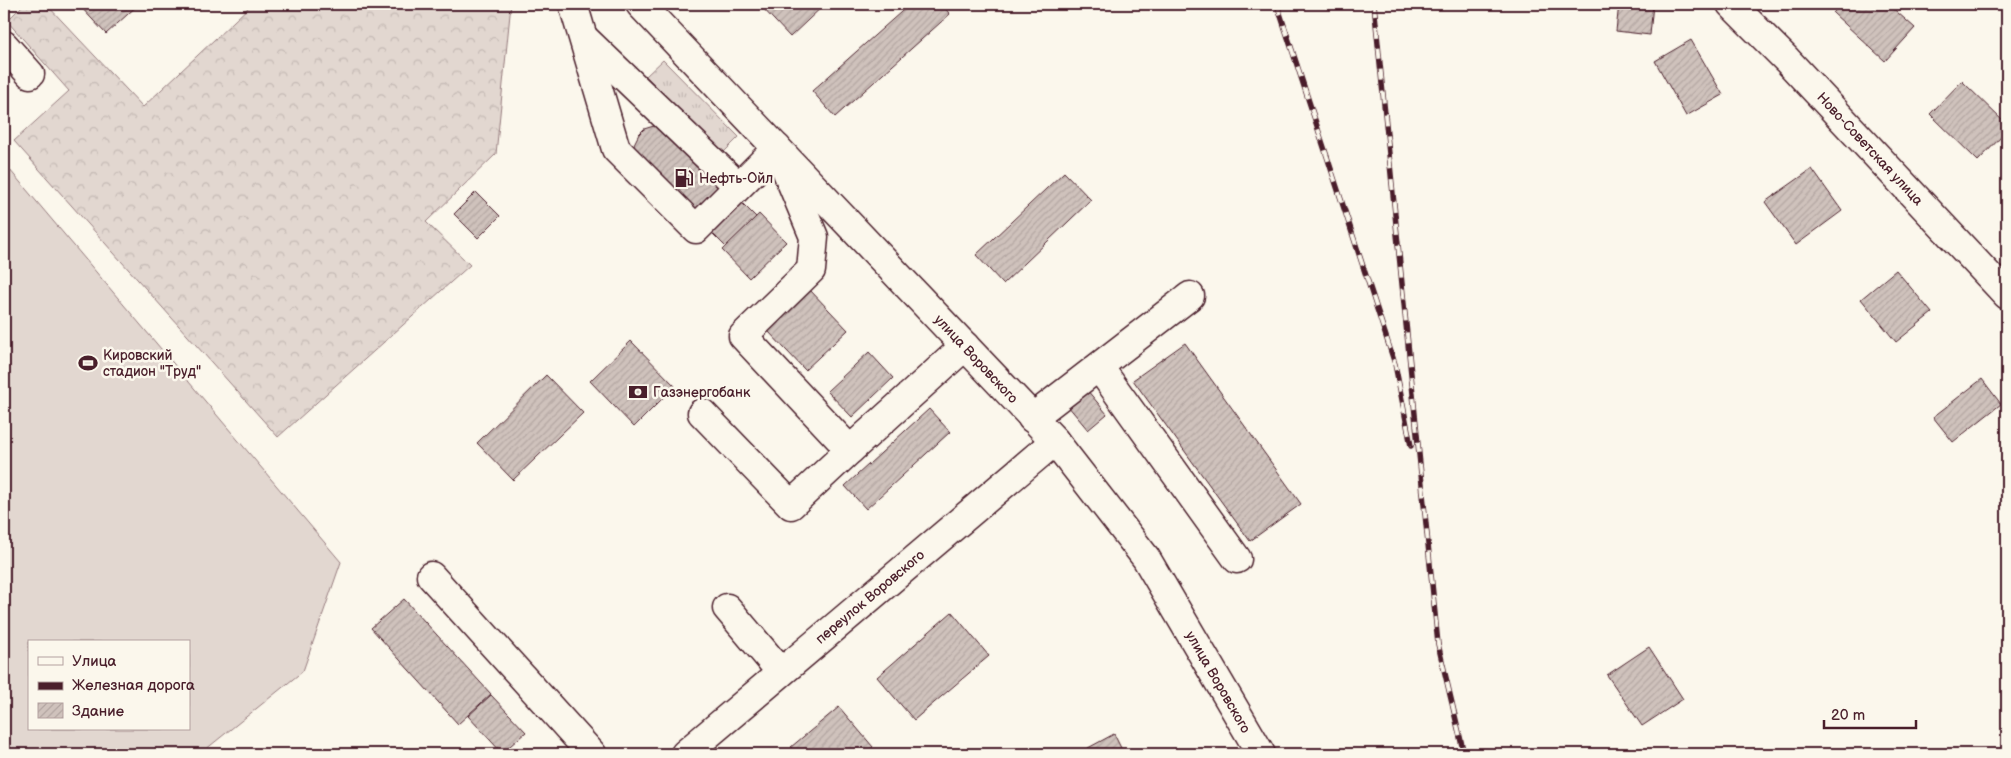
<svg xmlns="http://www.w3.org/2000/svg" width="2011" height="758" viewBox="0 0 2011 758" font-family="'Balsamiq Sans',sans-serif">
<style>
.grass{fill:url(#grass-tufts);stroke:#967b7e}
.forest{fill:url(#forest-crowns);stroke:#967b7e}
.pitch{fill:#e2d7d0;stroke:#967b7e;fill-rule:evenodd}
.building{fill:url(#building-hatch);stroke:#4a1f2b}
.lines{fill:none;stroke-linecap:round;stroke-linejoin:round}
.minor-casing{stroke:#4a1f2b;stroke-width:31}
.minor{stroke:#fbf7ec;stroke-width:28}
.rail-casing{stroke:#4a1f2b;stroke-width:5.5}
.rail{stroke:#fbf7ec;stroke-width:4;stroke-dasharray:11;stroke-linecap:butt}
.labels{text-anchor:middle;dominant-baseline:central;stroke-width:5;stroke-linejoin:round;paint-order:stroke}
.street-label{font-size:14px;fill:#4a1f2b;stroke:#fbf7ec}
.poi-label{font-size:14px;fill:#4a1f2b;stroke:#fbf7ec;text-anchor:start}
</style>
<defs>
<pattern id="grass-tufts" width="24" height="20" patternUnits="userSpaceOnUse" patternTransform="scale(1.25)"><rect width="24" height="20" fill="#e2d7d0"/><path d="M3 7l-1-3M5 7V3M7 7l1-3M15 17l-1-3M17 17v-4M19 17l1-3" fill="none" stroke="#c3b8b3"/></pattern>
<pattern id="forest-crowns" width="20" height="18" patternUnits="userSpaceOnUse" patternTransform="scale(1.25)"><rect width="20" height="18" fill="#e2d7d0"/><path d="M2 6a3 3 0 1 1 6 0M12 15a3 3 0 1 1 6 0" fill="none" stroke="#c3b8b3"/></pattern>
<pattern id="building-hatch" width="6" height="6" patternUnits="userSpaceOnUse" patternTransform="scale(1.25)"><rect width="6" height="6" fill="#cfc2bc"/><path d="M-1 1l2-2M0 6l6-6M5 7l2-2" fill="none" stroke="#b3a6a2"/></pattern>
</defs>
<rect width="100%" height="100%" fill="#fbf7ec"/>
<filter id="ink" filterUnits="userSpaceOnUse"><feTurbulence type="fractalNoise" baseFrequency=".02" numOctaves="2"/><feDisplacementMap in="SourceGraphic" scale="10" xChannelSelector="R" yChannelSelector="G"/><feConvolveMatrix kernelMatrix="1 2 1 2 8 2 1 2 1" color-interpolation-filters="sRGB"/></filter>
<g filter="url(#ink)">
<path class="grass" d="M663,60L739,137L723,153L646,76Z"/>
<path class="forest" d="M24,4H46L143,107L252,4H511L496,154L426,222L470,265L278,437L14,141L69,91L7,21Z"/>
<path class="pitch" d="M4,163L341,562L303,671L200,754H4ZM29,642H189V729H29Z"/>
<g class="building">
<path d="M78,4H139L106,34Z"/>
<path d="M759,4H825L790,37Z"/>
<path d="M910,4H941L950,14L835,117L812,91Z"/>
<path d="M1619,4H1653L1650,35L1616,31Z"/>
<path d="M1841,4H1888L1915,28L1885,61L1833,13Z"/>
<path d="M1691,40L1723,95L1686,116L1655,61Z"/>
<path d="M1962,81L2007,125V131L1978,161L1930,114Z"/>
<path d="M657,125H664L756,217L726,247L634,155V144L639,134L644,129Z"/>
<path d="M1812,169L1842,211L1796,245L1765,202Z"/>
<path d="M1064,172L1091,200L1003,284L976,255Z"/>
<path d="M476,192L500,216L478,238L454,214Z"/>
<path d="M759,214L786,242L749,278L722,250Z"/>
<path d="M1896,270L1932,313L1896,342L1861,299Z"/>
<path d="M809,289L848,330L805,370L767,330Z"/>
<path d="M631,341L675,386L634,427L590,381Z"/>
<path d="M1185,343L1301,504L1250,541L1133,380Z"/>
<path d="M869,352L893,378L852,417L827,391Z"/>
<path d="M546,375L583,413L513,480L477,443Z"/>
<path d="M1982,379L2001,404L1953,442L1933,417Z"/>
<path d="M1087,390L1107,414L1088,430L1068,406Z"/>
<path d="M929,409L950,432L866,509L845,486Z"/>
<path d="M404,599L491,694L458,724L371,628Z"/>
<path d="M952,612L989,656L914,720L877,677Z"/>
<path d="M1649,647L1683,699L1642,726L1607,675Z"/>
<path d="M491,695L526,732L502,753L468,716Z"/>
<path d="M839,707L873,747L865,754H797L791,747Z"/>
<path d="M1114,734L1124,754H1077Z"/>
</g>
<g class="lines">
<g class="minor-casing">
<g id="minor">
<path d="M573,4L616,149L696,229L777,148L814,237L811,270L743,336L850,450L965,346"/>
<path d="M640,4L1055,441L1146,558L1261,754"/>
<path d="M1731,4L1787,60L2007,295"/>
<path d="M584,38L738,186"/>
<path d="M4,45L30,74"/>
<path d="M1099,367L1237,559"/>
<path d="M702,413L791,505L850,450"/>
<path d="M1032,418L1190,296"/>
<path d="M431,576L592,754"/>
<path d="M727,608L781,672"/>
<path d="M685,754L1055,441"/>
</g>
</g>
<use href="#minor" class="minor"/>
<g class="rail-casing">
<g id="rail">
<path d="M1277,4L1395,364L1411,446"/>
<path d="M1374,4L1438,644L1464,754"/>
</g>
</g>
<use href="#rail" class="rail"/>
</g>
</g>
<defs>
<g id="fuel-bare" transform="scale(1.5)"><path d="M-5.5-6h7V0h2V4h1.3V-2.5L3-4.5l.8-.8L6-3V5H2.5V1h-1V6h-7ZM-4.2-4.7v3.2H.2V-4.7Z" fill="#4a1f2b" stroke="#fbf7ec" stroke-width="2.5" paint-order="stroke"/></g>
<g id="stadium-bare" transform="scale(1.5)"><path d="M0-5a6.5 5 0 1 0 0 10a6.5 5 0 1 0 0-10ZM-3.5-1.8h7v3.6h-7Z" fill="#4a1f2b" stroke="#fbf7ec" stroke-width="2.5" paint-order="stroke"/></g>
<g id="bank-bare" transform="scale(1.5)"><path d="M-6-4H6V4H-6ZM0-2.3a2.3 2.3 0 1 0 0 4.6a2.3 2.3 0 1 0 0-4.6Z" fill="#4a1f2b" stroke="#fbf7ec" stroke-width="2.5" paint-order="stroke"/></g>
</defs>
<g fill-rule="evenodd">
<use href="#fuel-bare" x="684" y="178"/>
<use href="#stadium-bare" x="88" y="363"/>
<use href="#bank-bare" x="638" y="392"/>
</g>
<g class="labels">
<g class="street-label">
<text transform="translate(1870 149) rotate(47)">Ново-Советская улица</text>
<text transform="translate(976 359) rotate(47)">улица Воровского</text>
<text transform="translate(870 597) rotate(-40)">переулок Воровского</text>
<text transform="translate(1218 682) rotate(60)">улица Воровского</text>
</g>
<g class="poi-label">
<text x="699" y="178">Нефть-Ойл</text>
<text x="103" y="355">Кировский<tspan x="103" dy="16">стадион "Труд"</tspan></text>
<text x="653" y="392">Газэнергобанк</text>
</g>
</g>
<rect width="2011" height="758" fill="none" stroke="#fbf7ec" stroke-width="20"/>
<rect x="10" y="10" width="1991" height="738" fill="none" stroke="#4a1f2b" stroke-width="2" filter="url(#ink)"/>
<rect x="28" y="640" width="162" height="90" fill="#fbf7ec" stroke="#b4a19f"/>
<rect x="38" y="657" width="25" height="8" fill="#fbf7ec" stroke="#b4a19f"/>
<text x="72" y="666" font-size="15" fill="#4a1f2b">Улица</text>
<rect x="38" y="682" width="25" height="8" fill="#4a1f2b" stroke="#b4a19f"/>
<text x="72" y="690" font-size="15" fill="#4a1f2b">Железная дорога</text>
<rect x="38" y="703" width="25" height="15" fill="url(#building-hatch)" stroke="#b4a19f"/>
<text x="72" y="716" font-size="15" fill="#4a1f2b">Здание</text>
<path d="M1824 720v8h92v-8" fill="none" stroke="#4a1f2b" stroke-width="2.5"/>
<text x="1831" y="720" font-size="15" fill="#4a1f2b" stroke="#fbf7ec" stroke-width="4" paint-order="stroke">20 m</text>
</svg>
